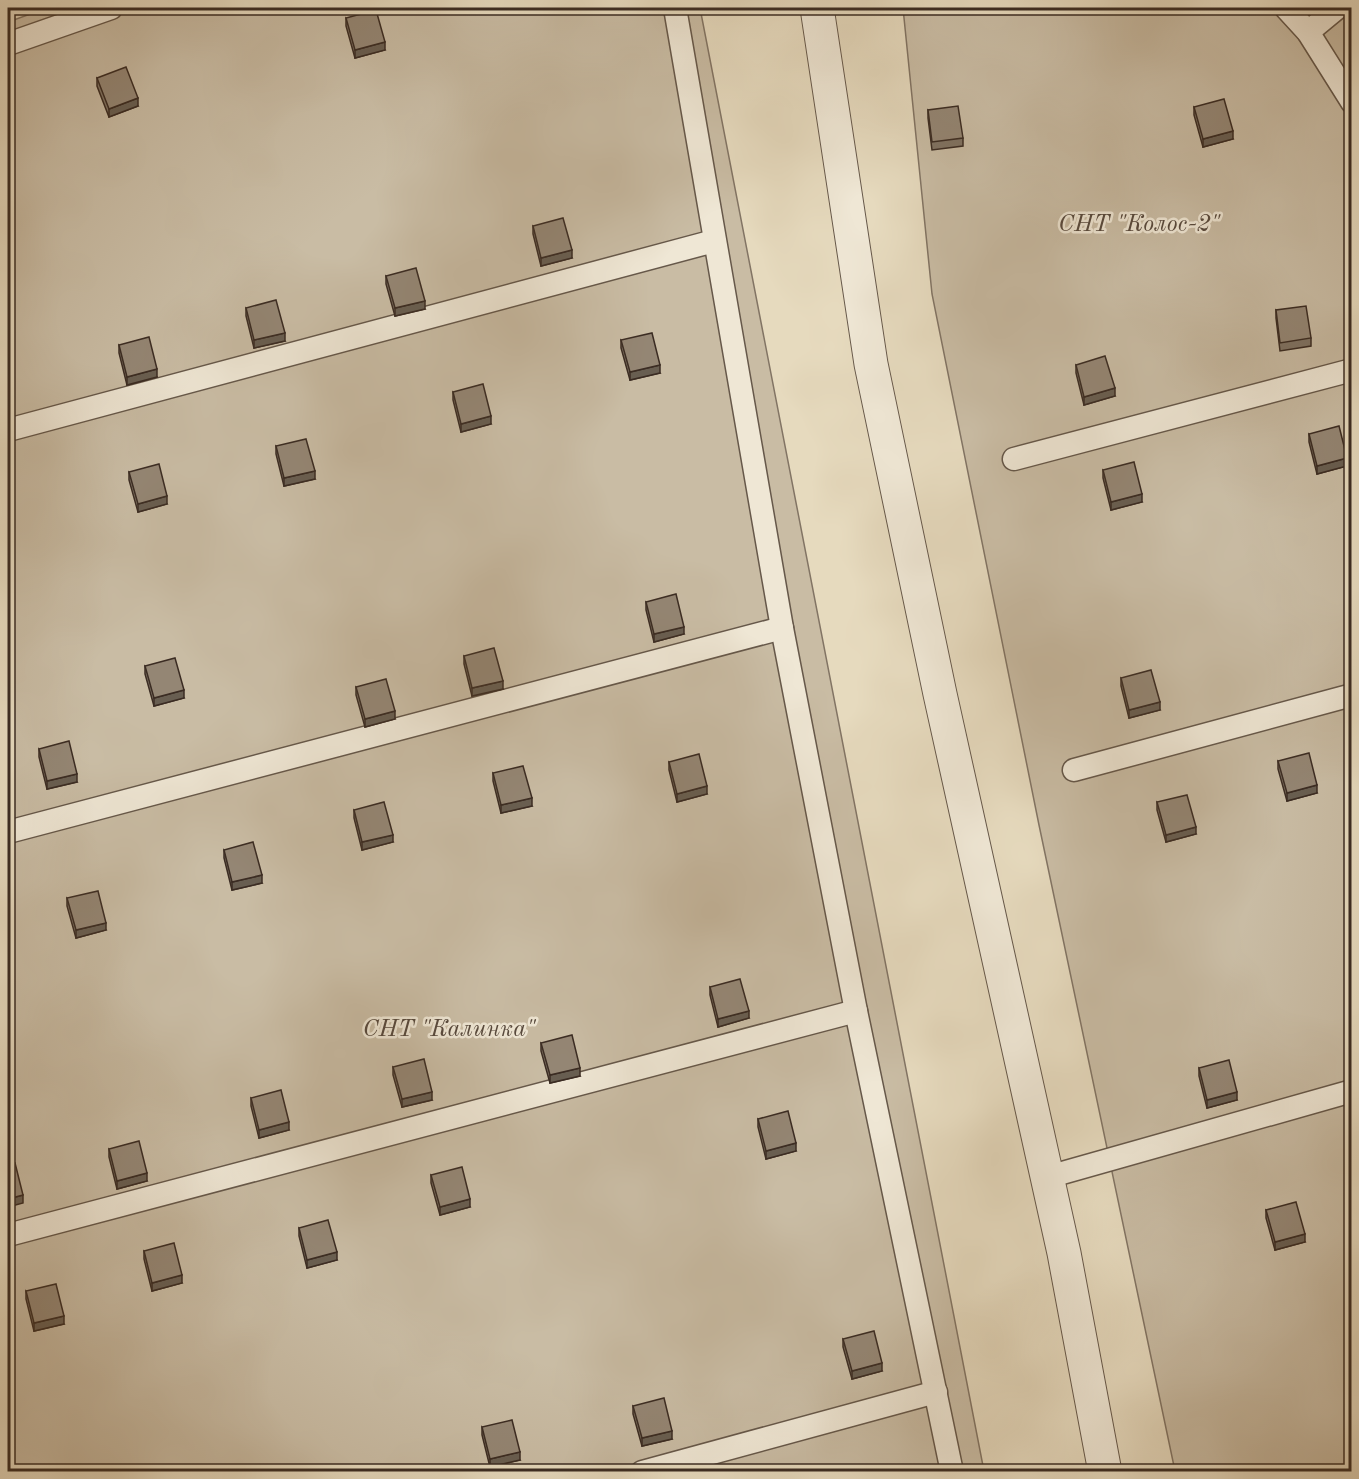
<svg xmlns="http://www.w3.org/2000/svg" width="1359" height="1479" viewBox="0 0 1359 1479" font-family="'Old Standard TT',serif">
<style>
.green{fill:#c9bca4;stroke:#827464;stroke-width:1.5}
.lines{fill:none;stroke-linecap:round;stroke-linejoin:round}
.service-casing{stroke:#66584a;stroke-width:25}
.minor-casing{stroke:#66584a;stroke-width:35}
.service{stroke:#efe7d5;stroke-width:22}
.minor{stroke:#efe7d5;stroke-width:33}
.wall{fill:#7f7364;stroke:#3b2c23;stroke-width:1.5}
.shaded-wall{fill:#685e51;stroke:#3b2c23;stroke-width:1.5}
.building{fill:#948674;stroke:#3b2c23;stroke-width:1.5}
.labels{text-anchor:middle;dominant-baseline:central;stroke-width:5;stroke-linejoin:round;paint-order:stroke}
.park-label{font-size:24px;font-style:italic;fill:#57493d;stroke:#efe7d5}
</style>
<rect width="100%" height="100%" fill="#e6dabe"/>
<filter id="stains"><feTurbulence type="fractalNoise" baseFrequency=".00333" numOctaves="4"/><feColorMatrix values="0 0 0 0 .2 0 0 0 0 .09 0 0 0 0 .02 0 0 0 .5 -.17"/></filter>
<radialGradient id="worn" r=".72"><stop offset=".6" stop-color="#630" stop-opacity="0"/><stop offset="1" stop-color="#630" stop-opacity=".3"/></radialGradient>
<g class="green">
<path d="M47,8H700L984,1471H8V22Z"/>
<path d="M903,8H1351V1471H1175L1039,825L932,294Z"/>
</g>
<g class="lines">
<g class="service-casing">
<g id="service">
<path d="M675,8L782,628L856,1011L952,1472"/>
<path d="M1286,8L1308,32L1352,102"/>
<path d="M1308,32L1337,8"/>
<path d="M8,44L111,8"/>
<path d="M8,430L714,241"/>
<path d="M1014,459L1352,370"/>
<path d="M1074,770L1352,695"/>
<path d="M8,832L782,628"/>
<path d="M1048,1177L1352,1091"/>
<path d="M8,1235L856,1011"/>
<path d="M642,1472L936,1392"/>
</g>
</g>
<g class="minor-casing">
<path id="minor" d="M817,8L871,364L940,694L1064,1253L1105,1472"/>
</g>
<use href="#service" class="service"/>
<use href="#minor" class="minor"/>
</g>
<g class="wall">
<path d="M346,18L385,50L355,58L346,26Z"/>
<path d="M97,78L138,106L109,117L97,86Z"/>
<path d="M1194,107L1233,139L1203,147L1194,115Z"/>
<path d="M928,110L963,138V146L932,150L928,118Z"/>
<path d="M533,226L572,258L541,266L533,234Z"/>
<path d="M386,276L425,309L395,316L386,284Z"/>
<path d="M246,308L285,341L254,348L246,316Z"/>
<path d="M1276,310L1311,338V346L1280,351L1276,318Z"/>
<path d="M621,340L660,373L630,380L621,348Z"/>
<path d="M119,345L157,377L127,385L119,353Z"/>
<path d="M1076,365L1115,396L1084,405L1076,373Z"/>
<path d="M453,392L491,424L461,432L453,400Z"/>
<path d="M1309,434L1347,466L1317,474L1309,442Z"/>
<path d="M276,446L315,479L284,486L276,454Z"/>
<path d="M1103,470L1142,502L1111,510L1103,478Z"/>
<path d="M129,472L167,504L138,512L129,480Z"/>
<path d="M646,602L684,634L654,642L646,610Z"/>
<path d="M464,656L503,689L472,696L464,664Z"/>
<path d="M145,666L184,698L154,706L145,674Z"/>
<path d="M1121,678L1160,710L1129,718L1121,686Z"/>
<path d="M356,687L395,719L365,727L356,695Z"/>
<path d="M39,749L77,782L47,789L39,757Z"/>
<path d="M1278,761L1317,793L1287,801L1278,769Z"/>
<path d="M669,762L707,794L677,802L669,770Z"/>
<path d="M493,773L532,806L501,813L493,781Z"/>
<path d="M1157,802L1196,834L1166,842L1157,810Z"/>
<path d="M354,810L393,842L362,850L354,818Z"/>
<path d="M224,850L262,883L232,890L224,858Z"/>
<path d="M67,898L106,930L76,938L67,906Z"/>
<path d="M710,987L749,1018L718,1027L710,995Z"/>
<path d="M541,1043L580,1076L550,1083L541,1051Z"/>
<path d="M393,1067L432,1100L402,1107L393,1075Z"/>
<path d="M1199,1068L1237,1100L1207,1108L1199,1076Z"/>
<path d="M251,1098L289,1130L259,1138L251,1106Z"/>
<path d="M758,1119L796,1151L766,1159L758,1127Z"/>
<path d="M109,1149L147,1181L117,1189L109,1157Z"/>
<path d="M431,1175L470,1207L440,1215L431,1183Z"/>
<path d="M1266,1210L1305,1242L1275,1250L1266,1218Z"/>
<path d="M299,1228L337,1260L307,1268L299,1236Z"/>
<path d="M144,1251L182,1283L152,1291L144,1259Z"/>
<path d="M26,1291L64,1324L34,1331L26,1299Z"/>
<path d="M843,1339L882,1371L852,1379L843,1347Z"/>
<path d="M633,1406L672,1439L642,1446L633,1414Z"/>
<path d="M482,1427L520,1460L490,1467L482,1435Z"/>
</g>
<g class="shaded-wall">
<path d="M385,42V50L355,58V50Z"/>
<path d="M138,98V106L109,117V109Z"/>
<path d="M1233,131V139L1203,147V139Z"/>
<path d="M572,250V258L541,266V258Z"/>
<path d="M425,301V309L395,316V308Z"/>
<path d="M285,333V341L254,348V340Z"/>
<path d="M660,365V373L630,380V372Z"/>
<path d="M157,369V377L127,385V377Z"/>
<path d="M1115,388V396L1084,405V397Z"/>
<path d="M491,416V424L461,432V424Z"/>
<path d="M1347,458V466L1317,474V466Z"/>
<path d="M315,471V479L284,486V478Z"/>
<path d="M1142,494V502L1111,510V502Z"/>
<path d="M167,496V504L138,512V504Z"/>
<path d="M9,524V532H8V525Z"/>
<path d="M684,627V634L654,642V634Z"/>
<path d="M503,681V689L472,696V688Z"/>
<path d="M184,690V698L154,706V698Z"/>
<path d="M1160,702V710L1129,718V710Z"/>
<path d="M395,711V719L365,727V719Z"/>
<path d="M77,774V782L47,789V781Z"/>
<path d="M1317,785V793L1287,801V793Z"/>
<path d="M707,786V794L677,802V794Z"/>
<path d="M532,798V806L501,813V805Z"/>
<path d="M1196,827V834L1166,842V835Z"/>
<path d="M393,835V842L362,850V842Z"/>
<path d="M262,875V883L232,890V882Z"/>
<path d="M106,923V930L76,938V930Z"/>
<path d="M749,1011V1018L718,1027V1019Z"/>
<path d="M580,1068V1076L550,1083V1075Z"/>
<path d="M432,1092V1100L402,1107V1099Z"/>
<path d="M1237,1092V1100L1207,1108V1100Z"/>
<path d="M289,1122V1130L259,1138V1130Z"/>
<path d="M796,1143V1151L766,1159V1151Z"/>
<path d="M147,1173V1181L117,1189V1181Z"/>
<path d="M23,1195V1203L8,1207V1199Z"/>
<path d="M470,1199V1207L440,1215V1207Z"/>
<path d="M1305,1234V1242L1275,1250V1242Z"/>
<path d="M337,1252V1260L307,1268V1260Z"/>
<path d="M182,1275V1283L152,1291V1283Z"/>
<path d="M64,1316V1324L34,1331V1323Z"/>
<path d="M882,1363V1371L852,1379V1371Z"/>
<path d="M672,1431V1439L642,1446V1438Z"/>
<path d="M520,1452V1460L490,1467V1459Z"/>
</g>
<g class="building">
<path d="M376,10L385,42L355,50L346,18Z"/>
<path d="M126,67L138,98L109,109L97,78Z"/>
<path d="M1224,99L1233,131L1203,139L1194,107Z"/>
<path d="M958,106L963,138L932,142L928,110Z"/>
<path d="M563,218L572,250L541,258L533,226Z"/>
<path d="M416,268L425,301L395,308L386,276Z"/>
<path d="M276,300L285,333L254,340L246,308Z"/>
<path d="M1306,306L1311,338L1280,343L1276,310Z"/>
<path d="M652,333L660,365L630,372L621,340Z"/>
<path d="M149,337L157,369L127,377L119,345Z"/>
<path d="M1105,356L1115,388L1084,397L1076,365Z"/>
<path d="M483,384L491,416L461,424L453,392Z"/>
<path d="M1339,426L1347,458L1317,466L1309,434Z"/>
<path d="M306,439L315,471L284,478L276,446Z"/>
<path d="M1134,462L1142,494L1111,502L1103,470Z"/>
<path d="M159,464L167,496L138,504L129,472Z"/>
<path d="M676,594L684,627L654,634L646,602Z"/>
<path d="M494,648L503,681L472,688L464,656Z"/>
<path d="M175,658L184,690L154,698L145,666Z"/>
<path d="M1151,670L1160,702L1129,710L1121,678Z"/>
<path d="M386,679L395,711L365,719L356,687Z"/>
<path d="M69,741L77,774L47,781L39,749Z"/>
<path d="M1309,753L1317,785L1287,793L1278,761Z"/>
<path d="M699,754L707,786L677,794L669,762Z"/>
<path d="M523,766L532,798L501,805L493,773Z"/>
<path d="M1187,795L1196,827L1166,835L1157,802Z"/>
<path d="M384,802L393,835L362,842L354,810Z"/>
<path d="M253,842L262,875L232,882L224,850Z"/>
<path d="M98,891L106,923L76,930L67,898Z"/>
<path d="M740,979L749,1011L718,1019L710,987Z"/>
<path d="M572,1035L580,1068L550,1075L541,1043Z"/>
<path d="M424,1059L432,1092L402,1099L393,1067Z"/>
<path d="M1229,1060L1237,1092L1207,1100L1199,1068Z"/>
<path d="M281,1090L289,1122L259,1130L251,1098Z"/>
<path d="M788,1111L796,1143L766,1151L758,1119Z"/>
<path d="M139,1141L147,1173L117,1181L109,1149Z"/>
<path d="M15,1163L23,1195L8,1199V1165Z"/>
<path d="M462,1167L470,1199L440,1207L431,1175Z"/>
<path d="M1296,1202L1305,1234L1275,1242L1266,1210Z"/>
<path d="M328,1220L337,1252L307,1260L299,1228Z"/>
<path d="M174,1243L182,1275L152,1283L144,1251Z"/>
<path d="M56,1284L64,1316L34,1323L26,1291Z"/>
<path d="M874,1331L882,1363L852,1371L843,1339Z"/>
<path d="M664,1398L672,1431L642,1438L633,1406Z"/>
<path d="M512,1420L520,1452L490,1459L482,1427Z"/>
</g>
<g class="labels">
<g class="park-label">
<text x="1139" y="225">СНТ "Колос-2"</text>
<text x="449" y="1030">СНТ "Калинка"</text>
</g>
</g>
<rect width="1359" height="1479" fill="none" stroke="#e6dabe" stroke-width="30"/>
<rect x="9" y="9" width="1341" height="1461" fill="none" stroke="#3b2c23" stroke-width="3"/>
<rect x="15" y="15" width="1329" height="1449" fill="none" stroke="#3b2c23" stroke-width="1.5"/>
<rect width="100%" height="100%" filter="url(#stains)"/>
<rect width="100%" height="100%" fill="url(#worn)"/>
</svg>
